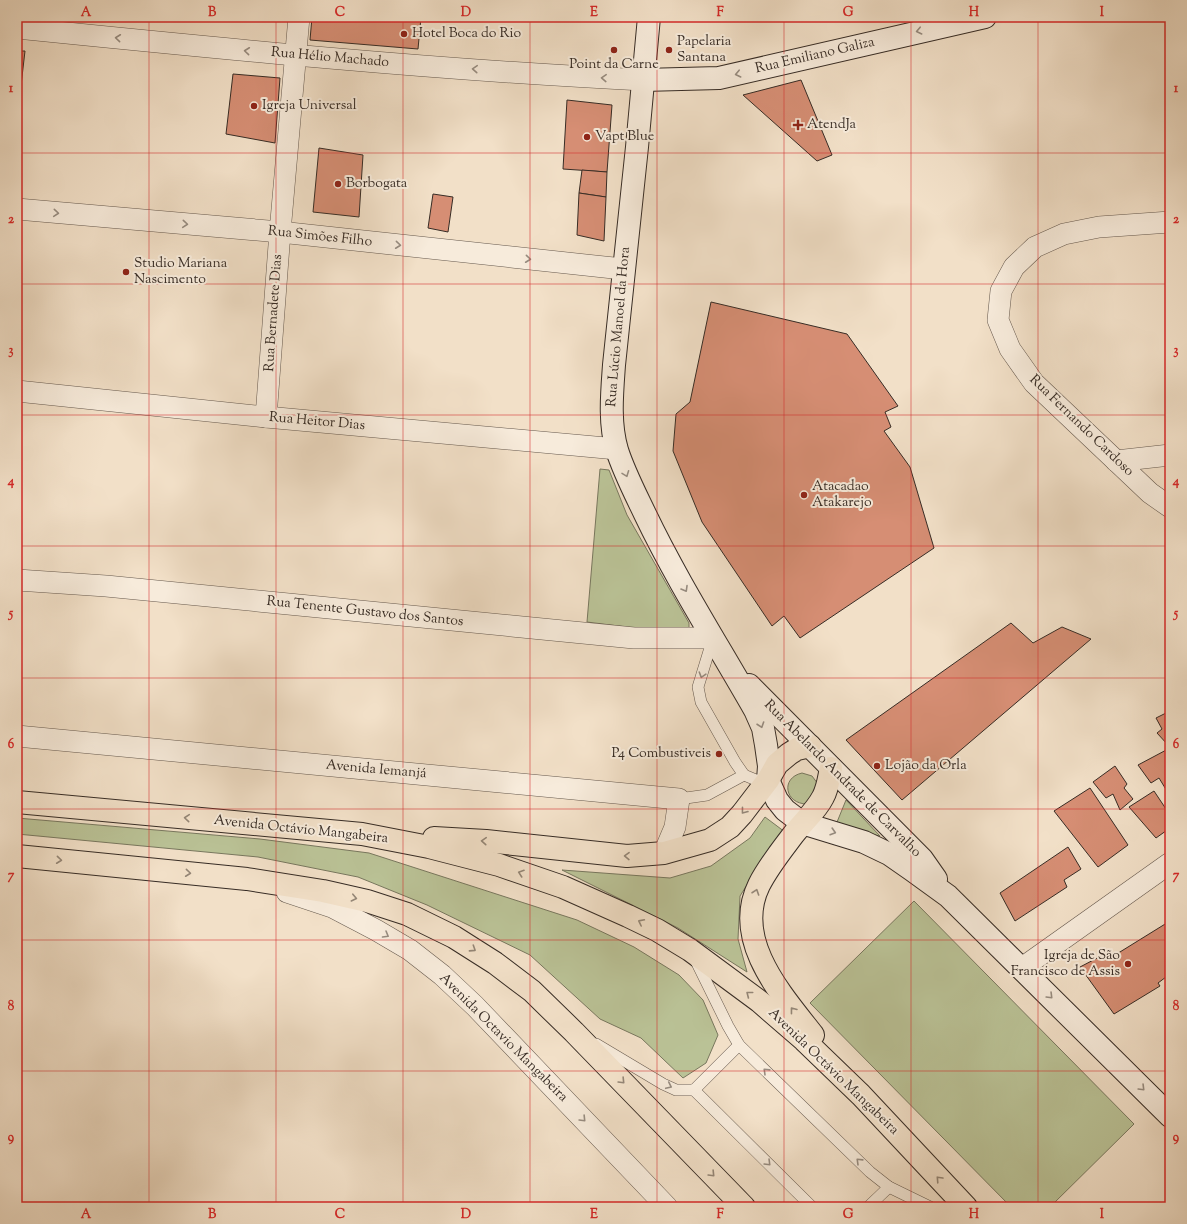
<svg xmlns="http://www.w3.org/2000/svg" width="1187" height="1224" viewBox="0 0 1187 1224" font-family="'Sorts Mill Goudy',serif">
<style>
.green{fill:#bac296;stroke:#78775e}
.building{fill:#d68e74;stroke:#372c25}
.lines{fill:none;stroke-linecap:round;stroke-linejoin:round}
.lane-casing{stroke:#66594e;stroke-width:12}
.street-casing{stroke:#66594e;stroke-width:22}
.secondary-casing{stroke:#372c25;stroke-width:24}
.primary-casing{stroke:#372c25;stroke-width:24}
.lane{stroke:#f7ebdb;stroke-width:11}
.street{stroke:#f7ebdb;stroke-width:21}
.secondary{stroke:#f7ebdb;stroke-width:22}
.primary{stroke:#f2e0c8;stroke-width:22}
.oneway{stroke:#978c80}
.oneway2{stroke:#948676}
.grid{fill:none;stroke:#d62828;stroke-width:1;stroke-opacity:0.55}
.poi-dot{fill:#8f2418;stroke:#f7ebdb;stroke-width:1.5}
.labels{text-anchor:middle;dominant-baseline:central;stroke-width:4;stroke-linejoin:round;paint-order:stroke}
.poi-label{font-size:14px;fill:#372c25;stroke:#f7ebdb;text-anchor:start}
.street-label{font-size:14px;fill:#372c25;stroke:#f7ebdb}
.neatline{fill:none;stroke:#d62828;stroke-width:1.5}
.grid-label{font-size:13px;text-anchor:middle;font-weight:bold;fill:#d62828}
</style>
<rect width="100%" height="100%" fill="#f2e0c8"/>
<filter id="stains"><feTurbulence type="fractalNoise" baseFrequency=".005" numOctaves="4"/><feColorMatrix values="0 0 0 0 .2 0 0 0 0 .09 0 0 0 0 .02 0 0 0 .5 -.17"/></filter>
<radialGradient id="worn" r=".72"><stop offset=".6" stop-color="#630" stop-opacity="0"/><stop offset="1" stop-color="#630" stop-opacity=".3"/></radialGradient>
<g class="green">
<path d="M600,469L609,470L627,515L689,623V631L674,633L587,622Z"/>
<path d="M802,773L812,776L818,784L807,804C785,804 780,778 802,773Z"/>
<path d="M846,800L880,836L835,827Z"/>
<path d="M765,817L789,835L767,853L740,896L738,939L747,972L678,928L562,870L670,878L711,866L750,838Z"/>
<path d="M17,818L260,839L369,853L577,920L634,947L679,975L703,1000L718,1035L706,1063L683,1078L641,1038L600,1019L530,955L427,905L358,877L258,857L17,834Z"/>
<path d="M914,901L1134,1124L1050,1207H1011L810,1003Z"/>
</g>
<g class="building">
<path d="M312,17H421L418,49L310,40Z"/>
<path d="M17,51H25L20,94H17Z"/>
<path d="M233,74L280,78L275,143L226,134Z"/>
<path d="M801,80L832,155L817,161L743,95Z"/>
<path d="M567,100L612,105L607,172L563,169Z"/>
<path d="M319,148L363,155L359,217L313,212Z"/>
<path d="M582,170L607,172L606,197L579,193Z"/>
<path d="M579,193L606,197L604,241L577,235Z"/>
<path d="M433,194L453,197L448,232L428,228Z"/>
<path d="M711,302L847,334L898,406L885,412L891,427L884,431L910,467L934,548L800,638L784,616L772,626L702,522L673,451L676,414L690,402Z"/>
<path d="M1011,623L1033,643L1062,627L1091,639L902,800L846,740Z"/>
<path d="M1170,711V744L1168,745L1157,733L1162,729L1156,718Z"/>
<path d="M1170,748V796L1159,778L1151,783L1138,765Z"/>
<path d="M1115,766L1127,784L1124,788L1133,799L1120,810L1113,794L1106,798L1093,782Z"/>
<path d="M1090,788L1128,845L1098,867L1054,811Z"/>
<path d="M1154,791L1170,815V828L1156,838L1129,807Z"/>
<path d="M1068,847L1081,869L1064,880L1067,887L1015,921L1000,893Z"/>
<path d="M1170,921V974L1158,983L1160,986L1114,1014L1080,967L1103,955L1107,960Z"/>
</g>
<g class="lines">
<g class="lane-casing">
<g id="lane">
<path d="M713,638L698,687L701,702L735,762L744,775L756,780H768"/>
<path d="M679,799L707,795L744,775"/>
<path d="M695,959L728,1026L739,1045L870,1172L889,1187L930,1207"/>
<path d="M596,1044L663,1084L676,1090H694L812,1207"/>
<path d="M694,1090L739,1045"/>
<path d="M868,1207L889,1187"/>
</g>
</g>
<g class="street-casing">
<g id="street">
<path d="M17,28C225,49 434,70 643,80"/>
<path d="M17,209L280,232L623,269"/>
<path d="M1170,222L1099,227L1064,234L1035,247L1014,267L1001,291L998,320L1010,349L1034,383L1150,493L1170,507"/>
<path d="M17,391L266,417L617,449"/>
<path d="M266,417L280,232L299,17"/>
<path d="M1116,461L1170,455"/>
<path d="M17,580L106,586L634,638H713"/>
<path d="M17,736L679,799L675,827L664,853"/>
<path d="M287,892L332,907L376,930L410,950L442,975L475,1006L667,1207"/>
<path d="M1022,968L1170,863"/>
</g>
</g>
<g class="secondary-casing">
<g id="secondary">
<path d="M649,17L637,147L614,365C612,393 609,423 617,450C624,472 635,493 645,514C677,581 718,645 755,710L763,728L766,745L769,766L768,780L777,800L785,810L802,823L864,842L889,854L912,870L948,896L1170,1116"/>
<path d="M643,80L719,78L985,17"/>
<path d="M749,685L922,859L936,879"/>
</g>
</g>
<g class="primary-casing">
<g id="primary">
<path d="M17,802L362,834L429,847L499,865L563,887L628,916L657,930L690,950L759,1001L804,1040L861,1095L966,1207"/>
<path d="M434,838L486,841L627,856L664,853L710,840L730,827L742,814L768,780L777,764L789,754L797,749L810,746"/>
<path d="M17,856L247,879L323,891L367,901L407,914L454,937L495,963L532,991L574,1032L744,1207"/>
<path d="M813,1035C781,994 732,940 759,885C768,867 781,851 793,835C803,822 816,811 823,797C828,788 829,777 831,768"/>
</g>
</g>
<use href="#lane" class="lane"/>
<use href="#street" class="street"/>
<use href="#secondary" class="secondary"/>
<use href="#primary" class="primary"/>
</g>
<defs><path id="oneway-chevron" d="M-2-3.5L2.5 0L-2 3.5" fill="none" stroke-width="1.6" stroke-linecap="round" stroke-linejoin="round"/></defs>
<g class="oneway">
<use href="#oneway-chevron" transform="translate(919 31) rotate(167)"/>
<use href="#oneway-chevron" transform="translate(118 38) rotate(-174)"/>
<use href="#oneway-chevron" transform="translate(247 51) rotate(-174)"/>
<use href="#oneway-chevron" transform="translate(475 69) rotate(-176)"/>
<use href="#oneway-chevron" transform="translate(738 74) rotate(167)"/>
<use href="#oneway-chevron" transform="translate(604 78) rotate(-177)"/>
<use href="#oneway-chevron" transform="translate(56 213) rotate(5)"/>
<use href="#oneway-chevron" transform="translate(185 224) rotate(5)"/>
<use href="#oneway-chevron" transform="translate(398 245) rotate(6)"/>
<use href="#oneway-chevron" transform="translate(528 259) rotate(6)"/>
<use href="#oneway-chevron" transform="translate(626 474) rotate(69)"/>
<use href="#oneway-chevron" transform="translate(685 589) rotate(60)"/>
<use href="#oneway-chevron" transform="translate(702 675) rotate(107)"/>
<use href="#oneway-chevron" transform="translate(761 725) rotate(71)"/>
<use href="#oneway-chevron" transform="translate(833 832) rotate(17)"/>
<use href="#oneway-chevron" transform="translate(386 935) rotate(30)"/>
<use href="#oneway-chevron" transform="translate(1050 996) rotate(45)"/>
<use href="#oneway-chevron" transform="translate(766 1071) rotate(-136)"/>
<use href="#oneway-chevron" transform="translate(669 1086) rotate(25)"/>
<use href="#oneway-chevron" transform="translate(1142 1088) rotate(45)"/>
<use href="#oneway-chevron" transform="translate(583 1119) rotate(46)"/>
<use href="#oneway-chevron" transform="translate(859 1161) rotate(-136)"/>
<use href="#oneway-chevron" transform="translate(768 1163) rotate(45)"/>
</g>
<g class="oneway2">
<use href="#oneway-chevron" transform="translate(744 811) rotate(128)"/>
<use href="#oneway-chevron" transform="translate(187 818) rotate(-175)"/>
<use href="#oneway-chevron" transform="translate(484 841) rotate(-176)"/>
<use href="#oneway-chevron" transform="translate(627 856) rotate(-179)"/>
<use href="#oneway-chevron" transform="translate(59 860) rotate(6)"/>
<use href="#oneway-chevron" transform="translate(188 873) rotate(6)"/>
<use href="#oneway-chevron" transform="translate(521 873) rotate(-161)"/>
<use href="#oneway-chevron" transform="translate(756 892) rotate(-71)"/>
<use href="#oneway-chevron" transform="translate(354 898) rotate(13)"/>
<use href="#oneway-chevron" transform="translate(641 922) rotate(-153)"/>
<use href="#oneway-chevron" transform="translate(473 949) rotate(33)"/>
<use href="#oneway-chevron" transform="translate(749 994) rotate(-142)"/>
<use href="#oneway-chevron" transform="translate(793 1010) rotate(-128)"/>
<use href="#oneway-chevron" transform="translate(622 1081) rotate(46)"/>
<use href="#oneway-chevron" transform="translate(712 1174) rotate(46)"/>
<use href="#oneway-chevron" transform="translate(939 1179) rotate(-133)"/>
</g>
<path class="grid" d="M149,17V1207M276,17V1207M403,17V1207M530,17V1207M657,17V1207M784,17V1207M911,17V1207M1038,17V1207M17,153H1170M17,284H1170M17,415H1170M17,546H1170M17,678H1170M17,809H1170M17,940H1170M17,1071H1170"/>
<g class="poi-dot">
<circle cx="404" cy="34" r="4"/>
<circle cx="614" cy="50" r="4"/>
<circle cx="669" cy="50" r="4"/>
<circle cx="254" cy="106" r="4"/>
<path d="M796 119h4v4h4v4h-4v4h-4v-4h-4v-4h4z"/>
<circle cx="587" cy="137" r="4"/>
<circle cx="338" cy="184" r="4"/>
<circle cx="126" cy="272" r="4"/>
<circle cx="804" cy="495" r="4"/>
<circle cx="719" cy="754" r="4"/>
<circle cx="877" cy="766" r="4"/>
<circle cx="1128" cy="964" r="4"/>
</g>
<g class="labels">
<g class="poi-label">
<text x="412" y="34">Hotel Boca do Rio</text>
<text x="677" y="42">Papelaria<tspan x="677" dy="16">Santana</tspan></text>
<text x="614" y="65" text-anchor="middle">Point da Carne</text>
<text x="262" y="106">Igreja Universal</text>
<text x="807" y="125">AtendJa</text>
<text x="595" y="137">Vapt Blue</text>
<text x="346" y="184">Borbogata</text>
<text x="134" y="264">Studio Mariana<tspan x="134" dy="16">Nascimento</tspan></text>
<text x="812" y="487">Atacadao<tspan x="812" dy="16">Atakarejo</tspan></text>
<text x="711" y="754" text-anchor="end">P4 Combustiveis</text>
<text x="885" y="766">Lojão da Orla</text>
<text x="1120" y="956" text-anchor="end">Igreja de São<tspan x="1120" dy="16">Francisco de Assis</tspan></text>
</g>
<g class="street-label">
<text transform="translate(815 56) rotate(-13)">Rua Emiliano Galiza</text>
<text transform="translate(330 58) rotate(5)">Rua Hélio Machado</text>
<text transform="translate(320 237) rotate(6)">Rua Simões Filho</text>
<text transform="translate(274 313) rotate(-86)">Rua Bernadete Dias</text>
<text transform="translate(619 327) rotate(-85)">Rua Lúcio Manoel da Hora</text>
<text transform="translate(317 422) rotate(5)">Rua Heitor Dias</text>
<text transform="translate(1081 426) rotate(44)">Rua Fernando Cardoso</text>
<text transform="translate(365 612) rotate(6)">Rua Tenente Gustavo dos Santos</text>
<text transform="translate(376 770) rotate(5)">Avenida Iemanjá</text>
<text transform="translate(842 779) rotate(45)">Rua Abelardo Andrade de Carvalho</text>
<text transform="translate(301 830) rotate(6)">Avenida Octávio Mangabeira</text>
<text transform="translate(503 1038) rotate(45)">Avenida Octavio Mangabeira</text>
<text transform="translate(833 1072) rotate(44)">Avenida Octávio Mangabeira</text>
</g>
</g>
<rect width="1187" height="1224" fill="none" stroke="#f2e0c8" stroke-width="44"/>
<rect x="22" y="22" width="1143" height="1180" class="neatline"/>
<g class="grid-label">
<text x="86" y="16">A</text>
<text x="212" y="16">B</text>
<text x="340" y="16">C</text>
<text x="466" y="16">D</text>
<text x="594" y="16">E</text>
<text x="720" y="16">F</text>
<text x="848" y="16">G</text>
<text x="974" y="16">H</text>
<text x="1102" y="16">I</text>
<text x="11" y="92">1</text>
<text x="1176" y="92">1</text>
<text x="11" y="223">2</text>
<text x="1176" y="223">2</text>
<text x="11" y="354">3</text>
<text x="1176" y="354">3</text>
<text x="11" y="485">4</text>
<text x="1176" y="485">4</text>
<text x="11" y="617">5</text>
<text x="1176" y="617">5</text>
<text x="11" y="748">6</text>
<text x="1176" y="748">6</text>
<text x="11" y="879">7</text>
<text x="1176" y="879">7</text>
<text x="11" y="1010">8</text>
<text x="1176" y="1010">8</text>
<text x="11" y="1141">9</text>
<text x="1176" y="1141">9</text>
<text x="86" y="1218">A</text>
<text x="212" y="1218">B</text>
<text x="340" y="1218">C</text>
<text x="466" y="1218">D</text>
<text x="594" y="1218">E</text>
<text x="720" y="1218">F</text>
<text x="848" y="1218">G</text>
<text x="974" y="1218">H</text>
<text x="1102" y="1218">I</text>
</g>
<rect width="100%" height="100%" filter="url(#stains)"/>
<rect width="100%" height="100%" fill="url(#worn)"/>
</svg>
